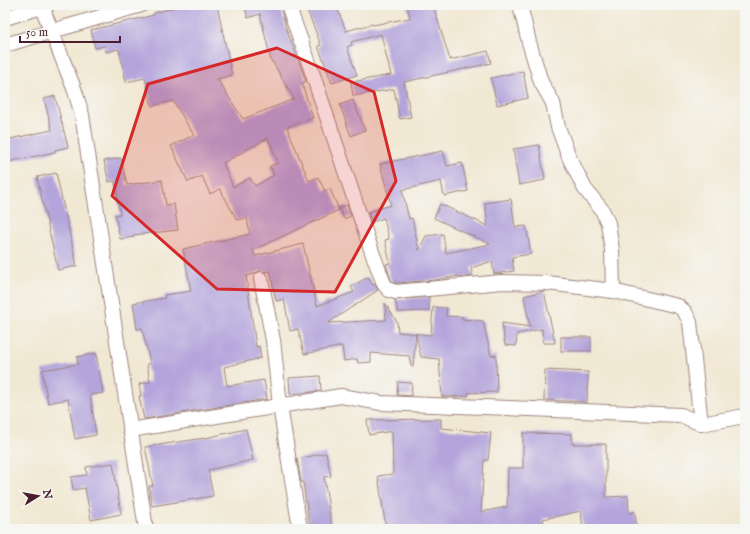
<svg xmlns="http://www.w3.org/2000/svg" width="750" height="534" viewBox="0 0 750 534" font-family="'IM FELL English',serif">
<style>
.building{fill:#b3a4db;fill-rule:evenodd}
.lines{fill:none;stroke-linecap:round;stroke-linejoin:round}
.minor-casing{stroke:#9e847f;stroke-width:16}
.minor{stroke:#fff;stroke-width:14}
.marked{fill:#d62828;fill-opacity:0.2;stroke:#d62828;stroke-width:3;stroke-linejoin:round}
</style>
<rect width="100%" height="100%" fill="#f6f6f2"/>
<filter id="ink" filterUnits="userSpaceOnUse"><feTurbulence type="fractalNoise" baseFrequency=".025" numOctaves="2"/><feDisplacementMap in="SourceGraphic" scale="8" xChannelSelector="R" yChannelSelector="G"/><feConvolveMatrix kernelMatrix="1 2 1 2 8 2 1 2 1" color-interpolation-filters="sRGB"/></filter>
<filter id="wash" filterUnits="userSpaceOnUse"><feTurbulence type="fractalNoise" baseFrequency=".012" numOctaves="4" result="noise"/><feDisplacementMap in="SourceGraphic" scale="16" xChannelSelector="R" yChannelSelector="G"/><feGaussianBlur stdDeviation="0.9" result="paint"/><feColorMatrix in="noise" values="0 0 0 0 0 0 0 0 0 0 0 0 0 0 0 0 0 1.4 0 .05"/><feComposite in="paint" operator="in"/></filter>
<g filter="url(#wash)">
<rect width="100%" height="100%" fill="#f1e8d3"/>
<g id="blocks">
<g class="building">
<path d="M184,5H217L232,75L217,79L243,119L294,99L272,61H271L260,14L248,18L244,5H280L286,28L306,81L302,84L313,118L287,127L309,181L318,177L325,191L330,189L339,210L253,250L255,256L303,244L317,306L354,292L351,287L368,277L373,285L375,284L378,290L328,323L386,320L385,303L397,322L398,332L431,335L433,307L447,308L446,316L463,317L462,319L483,321L491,356L496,355L497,392L468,393V396L442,397L439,359L421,357L416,334L413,366H411L409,356L371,353V362L358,363L357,359L344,361L342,346L304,354L298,329L290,331L284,299L276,301L270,271L265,272L260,271L254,274L246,276L256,347L259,346L261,358L224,367L227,386L264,380L267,399L144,419L139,396H141L139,384L150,382L147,364L150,363L142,328L137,329L133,303L165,298L164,295L191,291L183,249L250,234L247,218L237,220L220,189L210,194L202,176L188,182L171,146L194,135L173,101L152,106L145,78L126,82L119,49L106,52L105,46L95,48L91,30L154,15V13ZM268,138L278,163L270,166L274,175L255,186L250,178L233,187L223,163Z"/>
<path d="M305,5H336L346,31L372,24L373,25L410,18L407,5H433L450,60L488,51L491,63L404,82L411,117L400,119L394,89L353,96L351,82L391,75L381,34L351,42L352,45L347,47L357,75L332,83L318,46L321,45Z"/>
<path d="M523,71L528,98L497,105L491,78Z"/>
<path d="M55,96L68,147L55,150V152L8,162L5,140L52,130L44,99Z"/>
<path d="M353,100L365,130L351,136L340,105Z"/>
<path d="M539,145L545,180L519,185L513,149Z"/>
<path d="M443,151L447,166L462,163L468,191L444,196L441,181L402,190L409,219L412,218L419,250L426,236L443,234L446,253L490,244L434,218L440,204L488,226L485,203L511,199L515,227L526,226L531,254L512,257L514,271L494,274L492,261L471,268L473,276L459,278L458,276L435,280L397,283H394L391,280L386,264L390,263L385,240L389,239L384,218L371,222L368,212L391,205L380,164Z"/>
<path d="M121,158L127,185L162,180L166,205L174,204L178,230L133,235L134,237L120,239L115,215L120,214L115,181L109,182L104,161Z"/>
<path d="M56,173L77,266L58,270L37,177Z"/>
<path d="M347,205L351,216L344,219L339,208Z"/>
<path d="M544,291L555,343H543L542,329L517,334L516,346L505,345L502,323L530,327L524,296Z"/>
<path d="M429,297V311L398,312L395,300Z"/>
<rect x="561" y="337" width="30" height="14"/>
<path d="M96,353L103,393L90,395L96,435L75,439L68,399L48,403L42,370L78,364L77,357Z"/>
<path d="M545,370L588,372L587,402L544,400Z"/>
<path d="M320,376L321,391L290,394L289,378Z"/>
<path d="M398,382L412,383L411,396L397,395Z"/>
<path d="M441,419V428L491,433L488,460H484L481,512L507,507L508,468H523V433L572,434V444H606V497L628,496L629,513L635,512L637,529H583L581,511L543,519L545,529H386L378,476L393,474L392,431L369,435L367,420Z"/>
<path d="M246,429L253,460L208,470L213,496L152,506L149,486H153L145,447L205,438Z"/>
<path d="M326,453L331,476L324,477L332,529H310L303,482H301L297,459Z"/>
<path d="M113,463L121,514L91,520L85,488L73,490L71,477L87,475L86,467Z"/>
</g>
</g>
</g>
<g filter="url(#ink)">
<use href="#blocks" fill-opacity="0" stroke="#9e847f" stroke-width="1"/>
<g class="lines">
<g class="minor-casing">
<g id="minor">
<path d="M288,5L309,63L372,252L384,284L389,290L396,292L502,282L547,283L613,291L678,306L685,312L690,322L701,424"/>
<path d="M520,5L529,42L541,82L553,103L558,127L569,157L585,189L602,210L608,223L612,250L613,291"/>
<path d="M42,7L75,91L82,115L146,529"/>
<path d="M5,18L48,5"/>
<path d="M5,45L141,5"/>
<path d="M261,279L273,340L280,406L300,529"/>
<path d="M130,430L341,396L381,403L681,415L701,424L745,416"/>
</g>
</g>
<use href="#minor" class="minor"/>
</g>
</g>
<path class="marked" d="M277,48L374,92L396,181L335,292L217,289L112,196L148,84Z"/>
<rect width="750" height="534" fill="none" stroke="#f6f6f2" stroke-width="20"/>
<g transform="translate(38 496) rotate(79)" stroke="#f6f6f2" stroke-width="3" paint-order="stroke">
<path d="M0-3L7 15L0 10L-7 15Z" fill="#4a1f2b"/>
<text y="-6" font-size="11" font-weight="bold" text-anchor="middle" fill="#4a1f2b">N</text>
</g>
<path d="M20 36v6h100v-6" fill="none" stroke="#4a1f2b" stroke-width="2"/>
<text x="26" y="36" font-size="12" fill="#4a1f2b" stroke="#f6f6f2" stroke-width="3" paint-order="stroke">50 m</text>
</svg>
